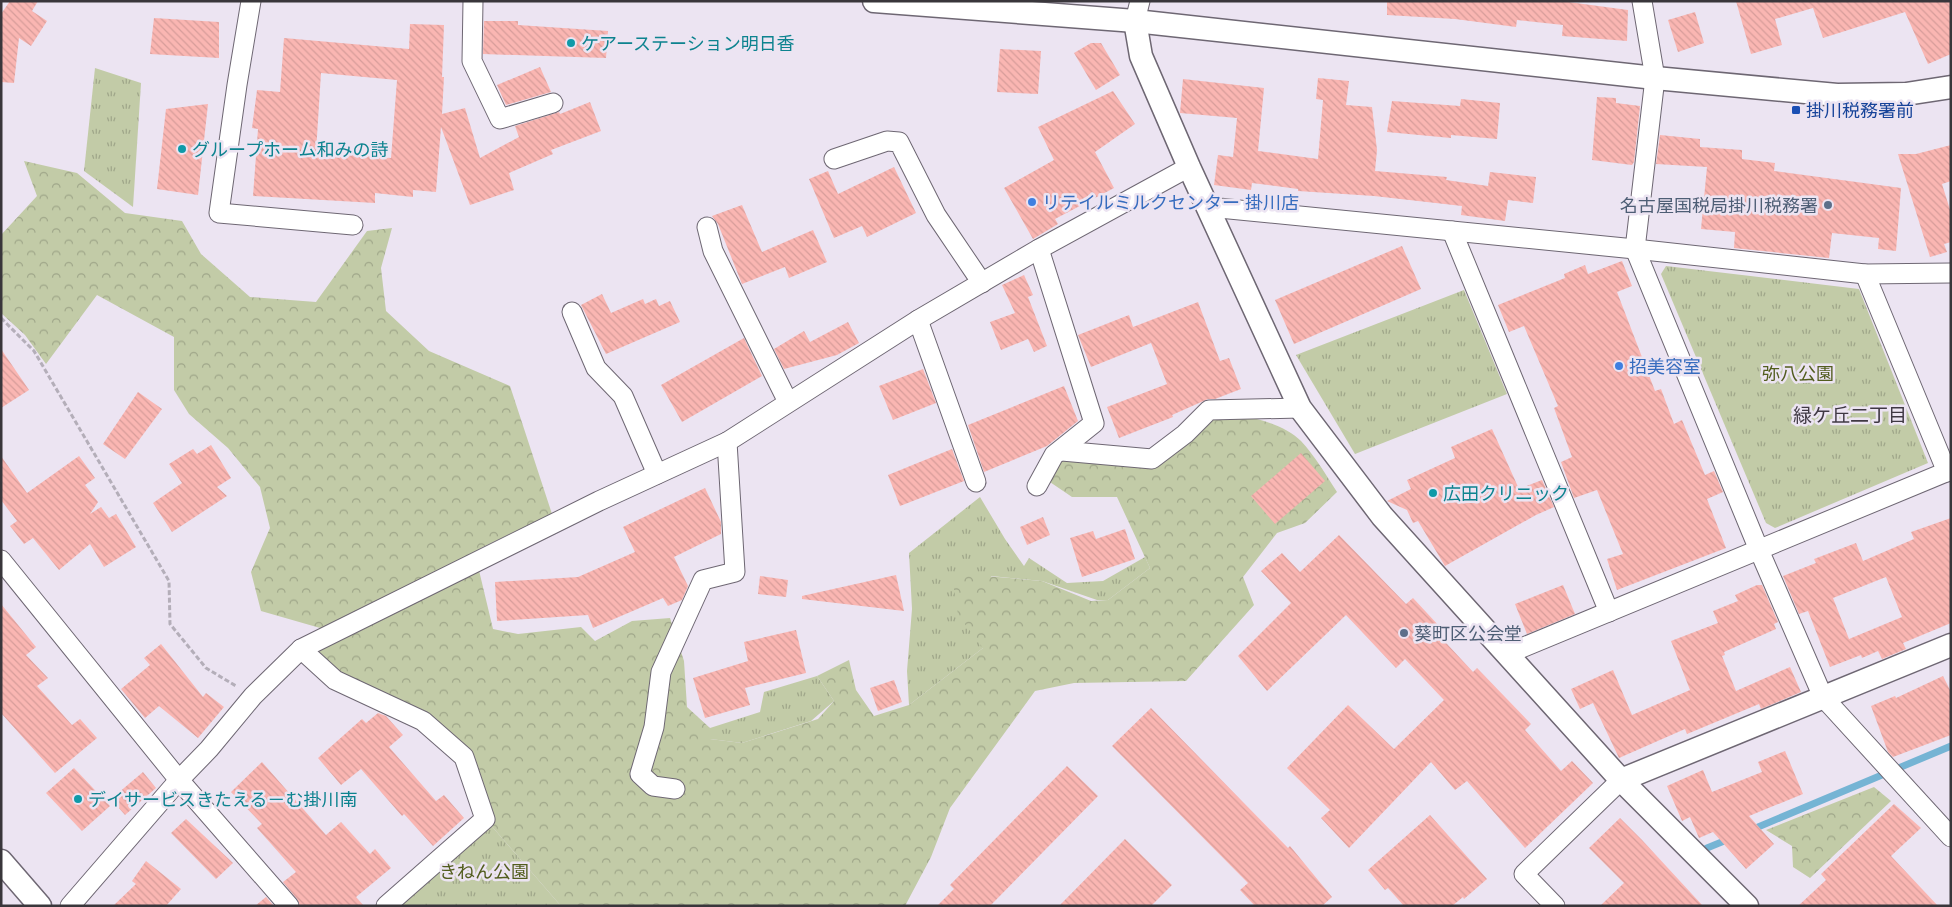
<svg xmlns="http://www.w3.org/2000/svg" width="1952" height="907" viewBox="0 0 1952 907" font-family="Quicksand,'Noto Sans JP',sans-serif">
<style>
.grass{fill:url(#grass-tufts)}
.forest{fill:url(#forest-crowns)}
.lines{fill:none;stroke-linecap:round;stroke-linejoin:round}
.stream{stroke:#75b4d4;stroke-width:7}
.building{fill:url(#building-back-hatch);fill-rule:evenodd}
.minor-casing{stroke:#6e6773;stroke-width:21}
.tertiary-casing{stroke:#6e6773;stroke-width:25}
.path{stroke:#b4aeb9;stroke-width:3;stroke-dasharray:5 2.5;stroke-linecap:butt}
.minor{stroke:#fff;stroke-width:19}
.tertiary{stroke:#fff;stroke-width:22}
.culture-dot{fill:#0f9aa8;stroke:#ece4f2;stroke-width:2}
.transit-dot{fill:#1a4fb4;stroke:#ece4f2;stroke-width:2}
.shop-dot{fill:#3f7fe0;stroke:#ece4f2;stroke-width:2}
.service-dot{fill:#5c6f8a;stroke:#ece4f2;stroke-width:2}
.labels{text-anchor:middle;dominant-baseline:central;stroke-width:5;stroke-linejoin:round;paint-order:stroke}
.culture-label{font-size:18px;fill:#0d838f;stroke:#ece4f2;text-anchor:start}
.transit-label{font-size:18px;fill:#164399;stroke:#ece4f2;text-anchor:start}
.shop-label{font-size:18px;fill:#366cbe;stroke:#ece4f2;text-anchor:start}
.service-label{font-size:18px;fill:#4e5e75;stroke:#ece4f2;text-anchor:end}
.park-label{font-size:18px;fill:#525d1e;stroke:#ece4f2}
.neighbourhood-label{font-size:19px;fill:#3f3843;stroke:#ece4f2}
</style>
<defs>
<pattern id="grass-tufts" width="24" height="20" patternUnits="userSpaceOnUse" patternTransform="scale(1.25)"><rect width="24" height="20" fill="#c2cba7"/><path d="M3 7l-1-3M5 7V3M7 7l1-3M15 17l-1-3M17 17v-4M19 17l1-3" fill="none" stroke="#9fa689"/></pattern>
<pattern id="forest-crowns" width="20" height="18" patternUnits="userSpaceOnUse" patternTransform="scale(1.25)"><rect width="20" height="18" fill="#c2cba7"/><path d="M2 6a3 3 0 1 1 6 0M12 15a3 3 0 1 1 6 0" fill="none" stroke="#9fa689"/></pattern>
<pattern id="building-back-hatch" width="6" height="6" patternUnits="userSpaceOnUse" patternTransform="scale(1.25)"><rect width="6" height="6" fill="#fab6b2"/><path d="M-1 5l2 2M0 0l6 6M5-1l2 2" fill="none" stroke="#d79d9a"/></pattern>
</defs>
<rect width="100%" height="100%" fill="#ece4f2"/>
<g class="grass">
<path d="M95,68L141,83L133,207L84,171Z"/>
<path d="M1666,266L1859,289L1928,463L1775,528L1766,523L1661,274Z"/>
<path d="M1464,290L1507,394L1355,454L1296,355Z"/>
<path d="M980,497L1005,539L1024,566L1029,558L1067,583L1103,581L1145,557L1150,568L1108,600H1097L1042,581L991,576L983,648L909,705L907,671L912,609L909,553Z"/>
<path d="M817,676L834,701L811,721L742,743L710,739V728L760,712L764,692Z"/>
<path d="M489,823L561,906H388Z"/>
</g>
<g class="forest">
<path d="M24,161L77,173L125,213L182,221L201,254L250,297L316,302L367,231L392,228L381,268L386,311L429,351L510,386L552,514L481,548L395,602L334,632L261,611L251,572L270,528L260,487L228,448L189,414L174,390V337L97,295L46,364L25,335L1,313V235L37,196Z"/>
<path d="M1209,410C1237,414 1280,420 1301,441C1315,456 1326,475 1337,492L1305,523L1277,533L1243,577L1254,605L1186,681L1074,683L1035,691L950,808L931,857L905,906H561L489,823L476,793L439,735L318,665L311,644L437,592L477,562L493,629L518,634L581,627L595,641L632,621L670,618L684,661L687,707L710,728V739L742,743L818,719L834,701L817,676L849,660L856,690L874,716L909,705L983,648L958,615L952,576H986L1042,581L1091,601L1108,600L1150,568L1117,497H1072L1044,478L1060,456L1156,461Z"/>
<path d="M1874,787L1891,801L1810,878L1793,867L1792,846L1766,830Z"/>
</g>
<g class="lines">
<g class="stream">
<path d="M1751,830L1951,746"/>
<path d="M1707,848L1729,839"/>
</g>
</g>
<g class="building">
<path d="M10,1H38L32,11L47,21L31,46L19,38L14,83L1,82V14Z"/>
<path d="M1387,1H1561L1628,10L1627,41L1562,36L1563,25L1517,20L1516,27L1455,19L1387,15Z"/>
<path d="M1736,1H1951V54L1928,64L1905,12L1823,38L1813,8L1775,19L1782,45L1751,54Z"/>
<path d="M1695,12L1704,43L1678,52L1668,20Z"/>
<path d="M154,18L219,22V58L150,54Z"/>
<path d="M484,21H518V25L608,31L606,58L483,54Z"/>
<path d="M410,24L444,25L442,77H444L442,114L465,108L480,158L519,137L515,126L559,112L560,114L590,102L601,131L551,150L553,154L509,173L514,190L470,205L441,127L436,192L413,190V197L375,193V203L253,196L258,129L252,128L257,90L280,92L284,38L409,49ZM321,73L397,80L391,158L316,152Z"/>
<path d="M1091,43H1101L1120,75L1096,90L1074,53Z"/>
<path d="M1000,49L1041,51L1038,94L997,92Z"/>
<path d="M540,67L551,92L506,105L497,85Z"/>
<path d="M1318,78L1349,81L1346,105L1372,107L1377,150L1375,171L1447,177L1446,180L1488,186L1490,172L1536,177L1533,203L1508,200L1505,221L1461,215L1462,206L1374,196L1298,191V189L1252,183L1251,190L1214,185L1218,155L1233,157L1237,118L1180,113L1183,79L1264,88L1258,151L1318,159L1323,100L1316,99Z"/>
<path d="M1113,91L1135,124L1095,152L1114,188L1055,219L1058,224L1033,239L1004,188L1054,160L1038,127Z"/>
<path d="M1597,97L1616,98V103L1640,106L1634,162L1632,165L1592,160Z"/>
<path d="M1461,99L1500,103L1497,139L1451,135V138L1387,132L1392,101L1460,106Z"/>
<path d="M208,104L198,195L157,189L166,109Z"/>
<path d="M1660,135L1700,139V147L1742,150V159L1775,163L1774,171L1901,188L1896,251L1878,249L1879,238L1832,233L1829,258L1734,248L1735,232L1701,229L1707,167L1656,164Z"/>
<path d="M1951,145V181L1942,184L1951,213V242L1944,244L1947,252L1930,257L1898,154H1916Z"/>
<path d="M894,167L916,213L867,237L862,226L834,238L809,179L828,171L838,194Z"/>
<path d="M742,205L762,252L813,230L827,262L789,278L785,267L742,284L718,224L712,216Z"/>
<path d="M1402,246L1421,289L1294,344L1275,300Z"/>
<path d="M1622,261L1632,286L1617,292L1655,391L1661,389L1674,424L1682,420L1705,475L1714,471L1723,492L1707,499L1726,548L1617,590L1607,559L1623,554L1597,490L1574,498L1561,462L1572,457L1554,408L1558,406L1524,326L1509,332L1498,305L1565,278L1564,274L1585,265L1588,274Z"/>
<path d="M1024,275L1033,295L1028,297L1047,346L1034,352L1028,339L1001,350L990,322L1015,313L1002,285Z"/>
<path d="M602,294L611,313L643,299L645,304L656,299L659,306L670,301L680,322L606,354L581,305Z"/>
<path d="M1198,302L1220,361L1229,358L1241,389L1215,399H1208L1172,415L1173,417L1119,438L1107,407L1167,384L1151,343L1091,367L1078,335L1129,315L1133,327Z"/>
<path d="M848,322L859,343L837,355L784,369L774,349L804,331L810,342Z"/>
<path d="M744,338L762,376L682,422L661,385Z"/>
<path d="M1,349L29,390L1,408Z"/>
<path d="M923,369L936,403L893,420L879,386Z"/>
<path d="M1064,386L1078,421L1047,446L984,472L968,425Z"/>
<path d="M138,392L162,409L125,459L103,444Z"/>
<path d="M1492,429L1519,489L1542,480L1554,507L1536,515L1445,566L1418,521L1413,523L1407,510L1387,501L1411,489L1407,480L1455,458L1451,447Z"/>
<path d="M211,445L231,478L217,487L227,496L172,532L153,503L182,483L169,464L193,449L197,454Z"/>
<path d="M952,449L964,481L900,506L888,475Z"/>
<path d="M1301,453L1325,481L1275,524L1251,496Z"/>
<path d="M1,456L27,493L79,456L95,478L85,485L98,502L90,514L101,507L109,518L116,514L136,547L104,567L90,544L59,570L33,538L24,544L10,526L17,521L1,500Z"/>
<path d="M705,488L721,522V534L674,557L688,586L682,600L668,606L663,598L593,628L588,615L497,621L495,582L578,577L635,552L623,527Z"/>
<path d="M1043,517L1050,535L1027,545L1020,527Z"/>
<path d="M1951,518V623L1903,643L1906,649L1882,659L1878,651L1862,658L1861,655L1830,667L1808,611L1799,614L1783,576L1816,563L1814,559L1856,543L1863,561L1914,539L1911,532ZM1886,577L1902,617L1849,639L1833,598Z"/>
<path d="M1125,529L1135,559L1082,577L1070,538L1093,531L1096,539Z"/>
<path d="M1339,535L1406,604L1413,598L1440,627L1435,631L1473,672L1477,668L1531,724L1525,730L1561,771L1572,761L1593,783L1525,848L1467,781L1455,790L1431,762L1349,848L1321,818L1330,810L1287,768L1348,705L1394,749L1444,700L1405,659L1396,668L1346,615L1267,691L1238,656L1291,603L1261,571L1282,553L1300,572Z"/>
<path d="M896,575L904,611L802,599V596Z"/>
<path d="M760,576L788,580L786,597L758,594Z"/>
<path d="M1563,585L1575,614L1527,634L1515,604Z"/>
<path d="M1757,585H1762L1778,622L1774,624L1776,629L1724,652L1725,655L1722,656L1736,691L1790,667L1801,692L1761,709L1759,704L1687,734L1685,729L1619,758L1593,703L1580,709L1571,689L1613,670L1632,715L1690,690L1671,641L1718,623L1713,611L1738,601L1735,595Z"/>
<path d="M1,604L36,647L26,655L48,678L37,686L72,725L80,719L97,738L55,773L1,713Z"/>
<path d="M796,630L806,673L745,688L750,705L705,718L693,678L748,661L744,642Z"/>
<path d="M161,644L203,697L206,693L224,707L198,738L159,706L145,718L121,689L150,665L144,658Z"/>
<path d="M1943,676L1951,692V735L1893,757L1888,752L1871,706L1895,696L1896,698Z"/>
<path d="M894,680L902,702L878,711L870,688Z"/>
<path d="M1151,708L1288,848L1290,846L1332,897L1322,906H1255L1240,890L1248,883L1112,746Z"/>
<path d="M378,713L386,716L403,735L389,747L436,801L444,795L464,818L433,846L404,814L402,816L361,769L341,785L318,758L362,719L366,723Z"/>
<path d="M1785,751L1803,794L1749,816L1774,844L1746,869L1713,832L1699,838L1690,817L1682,821L1667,786L1703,770L1712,792L1762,772L1758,762Z"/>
<path d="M262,762L326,835L341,822L370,854L375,849L391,868L356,897L364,906H300L297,899L283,882L296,872L257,828L262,824L231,792Z"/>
<path d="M1067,766L1098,796L990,906H937L954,889L950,885Z"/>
<path d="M74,768L110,806L82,831L46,793Z"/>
<path d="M143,772L156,788L125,815L111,799Z"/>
<path d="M1894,804L1921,828L1891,856L1938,906H1798L1826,880L1821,874Z"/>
<path d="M1430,815L1487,879L1464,899L1463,897L1452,906H1404L1388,888L1385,890L1368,870Z"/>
<path d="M1620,818L1642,840L1703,906H1600L1624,883L1589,848Z"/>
<path d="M186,819L233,863L216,879L171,833Z"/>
<path d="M1125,839L1172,885L1151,906H1059Z"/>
<path d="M146,861L181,889L166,906H113L136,884L132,881Z"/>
<path d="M266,897L274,906H255Z"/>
</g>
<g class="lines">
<g class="minor-casing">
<g id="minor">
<path d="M251,1L237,85L219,213L353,225"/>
<path d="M473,1L472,61L500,119L553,103"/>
<path d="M1642,1L1655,78L1635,249L1759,550L1823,697L1951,837"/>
<path d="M1135,21L1140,1"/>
<path d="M834,159L887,141L899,142L936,215L982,283"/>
<path d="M1209,207L1635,249L1865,274L1951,273"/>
<path d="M707,227L713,251L788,402"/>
<path d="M1452,231L1609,612"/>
<path d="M1865,274L1947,472"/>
<path d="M572,312L596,368L623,396L657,474"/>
<path d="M918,320L976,482"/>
<path d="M1062,451L1152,459L1185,434L1209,410L1300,408"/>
<path d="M1037,486L1054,455L1094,423L1039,249"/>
<path d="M1,560L179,780L289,906"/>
<path d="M301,649L335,680L423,721L464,757L485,819L386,906"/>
<path d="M1507,654L1951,470"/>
<path d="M675,789L653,786L640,774L654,727L661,672L703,580L735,572L727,442"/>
<path d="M70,906L179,780L209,749L253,696L301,649L599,501L727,442L918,320L1039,249L1189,167"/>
<path d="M1555,906L1524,874L1621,780"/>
</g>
</g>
<g class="tertiary-casing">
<g id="tertiary">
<path d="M874,1L1135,21L1655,78L1837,95L1906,94L1951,87"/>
<path d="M1135,21L1141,56L1189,167L1300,408L1382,516L1621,780L1747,906"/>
<path d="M1621,780L1951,645"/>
<path d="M1,861L40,906"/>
</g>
</g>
<path class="path" d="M1,318L34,351L169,581L170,624L206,668L236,686"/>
<use href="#minor" class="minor"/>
<use href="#tertiary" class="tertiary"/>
</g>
<g class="culture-dot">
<circle cx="571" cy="43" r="5"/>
<circle cx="182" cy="149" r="5"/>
<circle cx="1433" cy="493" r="5"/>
<circle cx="78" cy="799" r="5"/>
</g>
<rect class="transit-dot" x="1791" y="105" width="10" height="10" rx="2.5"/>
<g class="shop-dot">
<circle cx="1032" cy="202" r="5"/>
<circle cx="1619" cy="366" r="5"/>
</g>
<g class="service-dot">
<circle cx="1828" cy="205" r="5"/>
<circle cx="1404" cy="633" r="5"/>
</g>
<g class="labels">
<g class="culture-label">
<text x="581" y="43">ケアーステーション明日香</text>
<text x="192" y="149">グループホーム和みの詩</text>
<text x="1443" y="493">広田クリニック</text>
<text x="88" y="799">デイサービスきたえる－む掛川南</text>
</g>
<g class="transit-label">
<text x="1806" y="110">掛川税務署前</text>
</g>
<g class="shop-label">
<text x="1042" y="202">リテイルミルクセンター 掛川店</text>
<text x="1629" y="366">招美容室</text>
</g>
<g class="service-label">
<text x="1818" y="205">名古屋国税局掛川税務署</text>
<text x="1414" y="633" text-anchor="start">葵町区公会堂</text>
</g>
<g class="park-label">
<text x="1798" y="373">弥八公園</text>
<text x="484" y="871">きねん公園</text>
</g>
<g class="neighbourhood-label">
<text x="1850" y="415">緑ケ丘二丁目</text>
</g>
</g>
<rect width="1952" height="907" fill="none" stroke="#39363b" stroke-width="5"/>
</svg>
